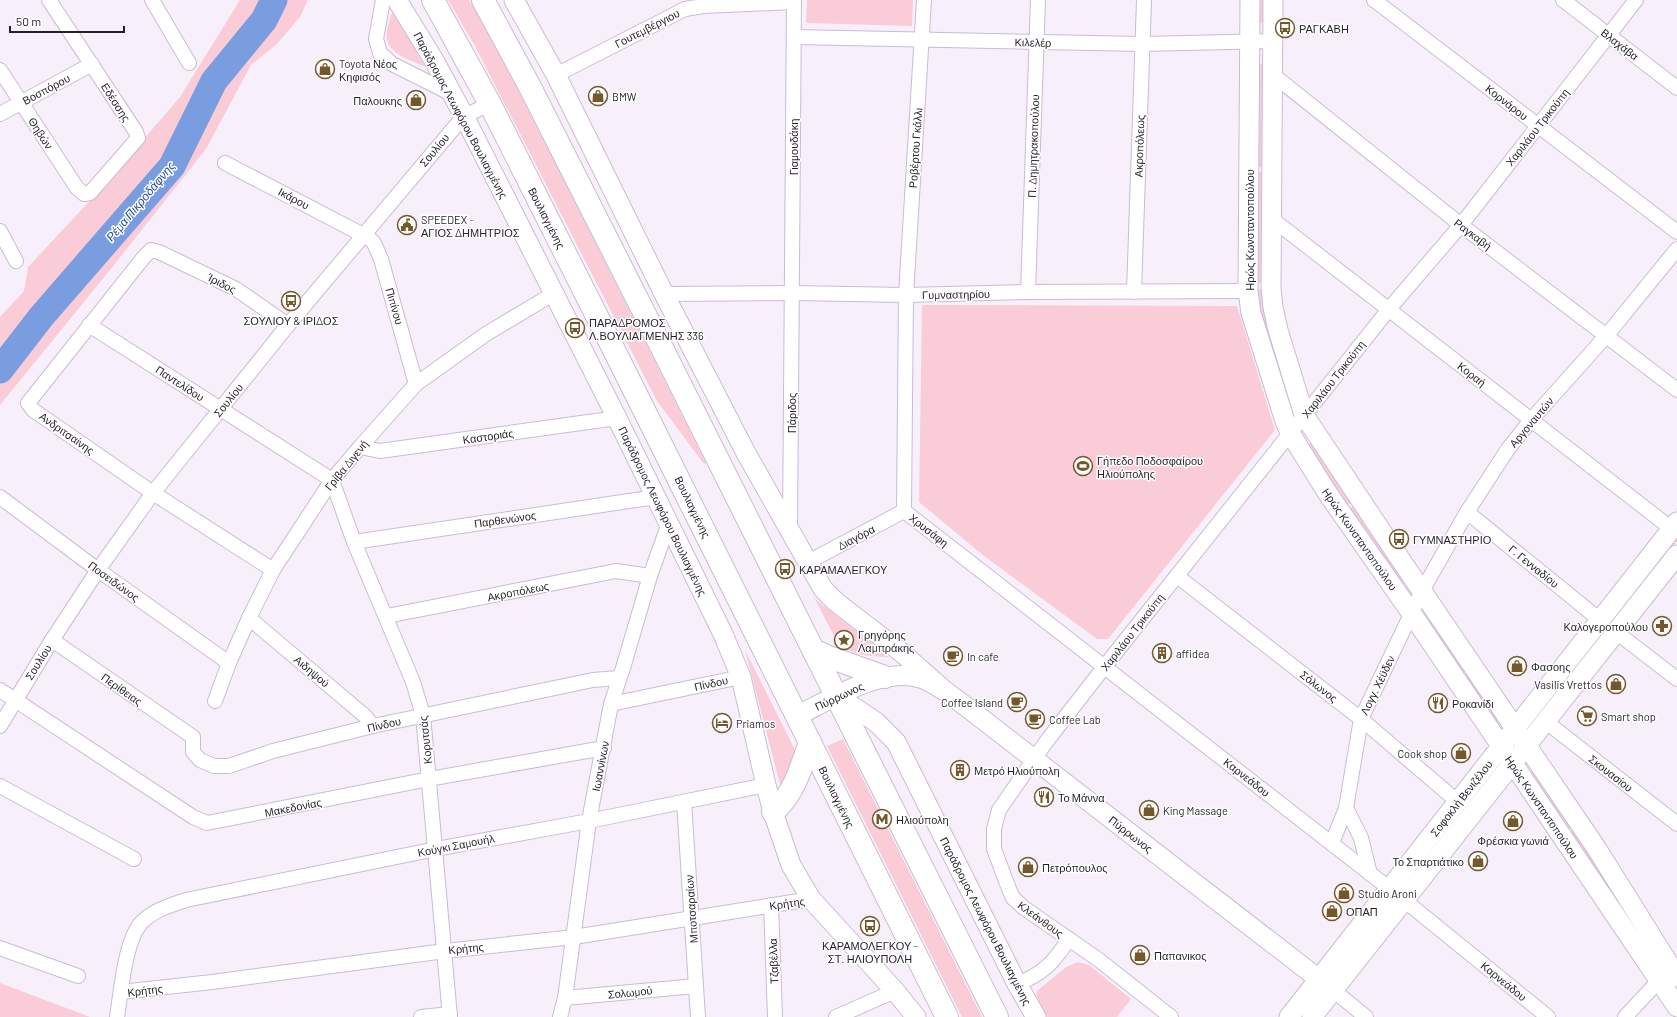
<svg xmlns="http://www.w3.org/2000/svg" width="1677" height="1017" viewBox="0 0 1677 1017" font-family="Barlow,sans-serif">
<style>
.green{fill:#f9ccd8}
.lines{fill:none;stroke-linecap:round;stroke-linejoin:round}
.river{stroke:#799ddf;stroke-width:27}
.street-casing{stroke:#cabbd5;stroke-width:16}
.secondary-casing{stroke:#cabbd5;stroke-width:21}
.primary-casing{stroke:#cabbd5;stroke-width:24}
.street{stroke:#fff;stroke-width:14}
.secondary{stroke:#fff;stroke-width:19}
.primary{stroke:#fff;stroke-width:22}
.labels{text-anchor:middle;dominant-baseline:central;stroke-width:3;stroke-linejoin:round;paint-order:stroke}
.street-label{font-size:11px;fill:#241f29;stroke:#fff}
.poi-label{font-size:11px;fill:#241f29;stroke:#fff;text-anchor:start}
.water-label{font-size:12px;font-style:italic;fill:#254d9a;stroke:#fff}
</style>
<rect width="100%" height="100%" fill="#f7f0fb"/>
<g class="green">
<path d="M240,0H308L300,17L277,44L251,65L206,149L110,270L0,405V317L24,291L28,267L98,192L180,97Z"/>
<path d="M448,0H469L481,18L564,180L706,463L704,464L657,401L475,46Z"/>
<path d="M807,0H913L912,26L806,23Z"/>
<rect x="1257" y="0" width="8" height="23"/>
<path d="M392,12L404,30L425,67C413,61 391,55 387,40C385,32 390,20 392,12Z"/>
<rect x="1256" y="64" width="8" height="103"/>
<rect x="1256" y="172" width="7" height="111"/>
<path d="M1255,289H1263L1294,403L1287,406L1260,318Z"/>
<path d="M922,305L1237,306L1275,430L1108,639H1097L984,556L919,502Z"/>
<path d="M1314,441L1354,501L1348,505L1307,446Z"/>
<path d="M1356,504L1406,579L1400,583L1349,509Z"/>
<path d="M1677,537V541L1611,625L1609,623Z"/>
<path d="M814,598L889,657C873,656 856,657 842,646C835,641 820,607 814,598Z"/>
<path d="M1433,619L1468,670L1462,674L1427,623Z"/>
<path d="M745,650L798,756L781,788Z"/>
<path d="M1470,673L1502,719L1495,724L1464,678Z"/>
<path d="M843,739L982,1017H962L827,746Z"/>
<path d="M1536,769L1574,826L1567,830L1529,774Z"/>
<path d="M1576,829L1623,899L1616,904L1569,833Z"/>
<path d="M1078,962L1089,965L1131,999L1117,1017H1047L1036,995L1037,991L1066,967Z"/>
<path d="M0,983L90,1017H0Z"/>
</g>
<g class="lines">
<path class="river" d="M0,370L41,317L172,166L214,81L264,20L274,0"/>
<g class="street-casing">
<g id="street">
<path d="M152,0L189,63"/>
<path d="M383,0L376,39L380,53L392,64L452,94"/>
<path d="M1374,0L1677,232"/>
<path d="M1563,0L1677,88"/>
<path d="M794,37L1142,44L1272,41"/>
<path d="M0,70L77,188L84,194L90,193L138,138L136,132L49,0"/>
<path d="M1272,74L1461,225L1677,390"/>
<path d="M556,75L685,9L703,6L793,2"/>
<path d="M0,114L92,64"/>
<path d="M225,163L369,238L374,243L381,259L416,384"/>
<path d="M1272,219L1672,529"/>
<path d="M0,231L16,261"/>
<path d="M1028,292L1038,0"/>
<path d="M1134,292L1144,0"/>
<path d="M664,294L792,293L906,295L1028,292L1248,291"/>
<path d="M89,325L332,480L354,542L413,682L423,715L450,1017"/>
<path d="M360,447L380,451L617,418"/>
<path d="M0,497L98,570L229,663"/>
<path d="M904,511L1390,889"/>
<path d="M904,511L906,295L924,0"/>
<path d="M1467,512L1600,620"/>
<path d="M790,532L794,0"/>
<path d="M354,542L656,497"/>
<path d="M808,562L904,511"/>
<path d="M273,570L153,493L33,410L28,403L144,257L151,250L159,252L236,289L288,325"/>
<path d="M1177,576L1361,719L1458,802"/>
<path d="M387,616L616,571L650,576"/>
<path d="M249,618L365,716L373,726"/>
<path d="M1616,632L1677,679"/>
<path d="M52,640L193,737V752L200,760L214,766H229L273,751L373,726L593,680L619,678"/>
<path d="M0,690L193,817L207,823L429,779L604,748"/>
<path d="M215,701L229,663L249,618L273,570L332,480L360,447L416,384L486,334L553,294"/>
<path d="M611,704L741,677"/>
<path d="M1545,721L1677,824"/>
<path d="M0,726L52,640L98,570L153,493L288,325L464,116L490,104"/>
<path d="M0,786L134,859"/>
<path d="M684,802L698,1017"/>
<path d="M1332,843L1346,808"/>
<path d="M1370,874L1361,838L1346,808L1361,719L1422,591L1467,512L1508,449L1531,420L1607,335L1677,249"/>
<path d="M1404,900L1548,1017"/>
<path d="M771,905L775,1017"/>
<path d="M0,948L78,976"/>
<path d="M1017,984C1043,974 1054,962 1069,939"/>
<path d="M1333,990L1366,1017"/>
<path d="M121,992L212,982L445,951L574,937L811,899"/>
<path d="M565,998L696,986"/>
<path d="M117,1017C121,992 125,939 142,922C154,910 171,905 186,900L436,849L589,821L766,785"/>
<path d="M421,1017L450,1014"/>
<path d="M560,1017L565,998L589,821L611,704L623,668L650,576L669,523"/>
<path d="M836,1017L895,991"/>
<path d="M1171,1017L1099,960L1024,908L1013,898L1009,889L994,849V829L999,810L1046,742L1105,666L1389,309L1461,225L1636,0"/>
<path d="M1625,1017L1665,974"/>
</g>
</g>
<g class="secondary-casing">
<g id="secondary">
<path d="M397,0L435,62L464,116L617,418L723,634L741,677L766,785L773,812L791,865L811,899L895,991L916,1017"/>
<path d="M514,0L556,75L664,294L746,453L823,589L836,602L901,652L945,691"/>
<path d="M1250,0L1248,291L1251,313L1285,421L1290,433L1328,494L1412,614L1677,1007"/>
<path d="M1273,0L1271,288L1273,307L1278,330L1304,415L1390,544L1597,849L1677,977"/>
<path d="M837,696L876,722L896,742L1017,984L1036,1017"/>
<path d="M797,716C829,700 882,666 920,678C936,683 950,695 964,705L1333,990"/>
<path d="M1289,1017L1677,522"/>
<path d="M1312,1017L1677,555"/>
</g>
</g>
<g class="primary-casing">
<g id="primary">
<path d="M433,0L490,104L620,362L947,1017"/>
<path d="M483,0L530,87L660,344L997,1017"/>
<path d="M813,650L826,656L885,677"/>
<path d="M773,812C794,794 801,768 810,742"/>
</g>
</g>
<use href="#street" class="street"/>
<use href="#secondary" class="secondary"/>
<use href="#primary" class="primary"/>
</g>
<defs>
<g id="bus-ring" transform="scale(1)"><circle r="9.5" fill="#fff" stroke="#75572c" stroke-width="1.5"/><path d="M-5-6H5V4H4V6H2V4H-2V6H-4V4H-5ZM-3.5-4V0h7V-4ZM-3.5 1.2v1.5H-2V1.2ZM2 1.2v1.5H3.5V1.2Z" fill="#75572c"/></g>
<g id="shop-ring" transform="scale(1)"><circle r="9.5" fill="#fff" stroke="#75572c" stroke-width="1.5"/><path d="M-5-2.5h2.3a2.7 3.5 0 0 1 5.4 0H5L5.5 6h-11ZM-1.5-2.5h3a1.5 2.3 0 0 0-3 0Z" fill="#75572c"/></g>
<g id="civic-ring" transform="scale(1)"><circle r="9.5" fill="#fff" stroke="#75572c" stroke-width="1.5"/><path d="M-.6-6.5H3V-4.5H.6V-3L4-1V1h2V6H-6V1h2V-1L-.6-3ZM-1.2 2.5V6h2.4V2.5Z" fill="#75572c"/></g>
<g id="stadium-ring" transform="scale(1)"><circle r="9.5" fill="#fff" stroke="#75572c" stroke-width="1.5"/><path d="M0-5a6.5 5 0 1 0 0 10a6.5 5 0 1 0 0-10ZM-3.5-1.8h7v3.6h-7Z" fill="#75572c"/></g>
<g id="pharmacy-ring" transform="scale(1)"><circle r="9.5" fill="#fff" stroke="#75572c" stroke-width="1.5"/><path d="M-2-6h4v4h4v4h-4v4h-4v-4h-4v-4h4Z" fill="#75572c"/></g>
<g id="sight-ring" transform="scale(1)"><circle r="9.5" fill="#fff" stroke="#75572c" stroke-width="1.5"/><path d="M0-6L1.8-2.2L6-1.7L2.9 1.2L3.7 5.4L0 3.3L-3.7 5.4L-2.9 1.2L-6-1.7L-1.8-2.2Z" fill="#75572c"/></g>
<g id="building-ring" transform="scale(1)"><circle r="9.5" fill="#fff" stroke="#75572c" stroke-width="1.5"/><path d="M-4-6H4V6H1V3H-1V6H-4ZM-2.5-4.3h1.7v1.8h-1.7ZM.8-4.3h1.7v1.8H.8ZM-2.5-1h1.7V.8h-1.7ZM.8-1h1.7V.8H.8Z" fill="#75572c"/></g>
<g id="cafe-ring" transform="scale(1)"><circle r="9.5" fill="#fff" stroke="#75572c" stroke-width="1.5"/><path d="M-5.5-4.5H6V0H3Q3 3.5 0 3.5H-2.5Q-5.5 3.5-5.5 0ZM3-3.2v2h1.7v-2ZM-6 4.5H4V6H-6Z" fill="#75572c"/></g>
<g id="restaurant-ring" transform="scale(1)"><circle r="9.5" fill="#fff" stroke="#75572c" stroke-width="1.5"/><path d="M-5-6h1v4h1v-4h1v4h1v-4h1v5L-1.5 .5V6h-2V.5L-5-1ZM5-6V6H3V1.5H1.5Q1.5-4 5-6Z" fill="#75572c"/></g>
<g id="supermarket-ring" transform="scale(1)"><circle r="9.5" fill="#fff" stroke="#75572c" stroke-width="1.5"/><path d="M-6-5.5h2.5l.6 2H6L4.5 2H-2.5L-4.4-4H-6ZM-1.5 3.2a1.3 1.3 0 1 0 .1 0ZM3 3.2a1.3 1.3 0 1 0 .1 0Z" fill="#75572c"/></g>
<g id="hotel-ring" transform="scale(1)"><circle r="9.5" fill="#fff" stroke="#75572c" stroke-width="1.5"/><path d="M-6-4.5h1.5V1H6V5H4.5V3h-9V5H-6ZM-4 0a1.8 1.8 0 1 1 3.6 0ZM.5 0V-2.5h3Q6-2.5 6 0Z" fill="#75572c"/></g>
<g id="metro-ring" transform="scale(1)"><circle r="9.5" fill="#fff" stroke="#75572c" stroke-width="1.5"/><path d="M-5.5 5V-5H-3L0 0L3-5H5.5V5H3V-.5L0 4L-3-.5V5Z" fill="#75572c"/></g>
</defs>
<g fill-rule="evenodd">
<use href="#bus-ring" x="1285" y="28"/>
<use href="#shop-ring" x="325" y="69"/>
<use href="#shop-ring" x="598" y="96"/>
<use href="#shop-ring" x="416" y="100"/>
<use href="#civic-ring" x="407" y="225"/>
<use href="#bus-ring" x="291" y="301"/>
<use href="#bus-ring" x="575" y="328"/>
<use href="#stadium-ring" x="1083" y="466"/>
<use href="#bus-ring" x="1399" y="539"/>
<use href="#bus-ring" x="785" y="569"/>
<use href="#pharmacy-ring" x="1662" y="626"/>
<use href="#sight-ring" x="844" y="640"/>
<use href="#building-ring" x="1162" y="653"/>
<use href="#cafe-ring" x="953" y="656"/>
<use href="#shop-ring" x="1517" y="666"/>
<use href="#shop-ring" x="1616" y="684"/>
<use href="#cafe-ring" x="1017" y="702"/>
<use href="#restaurant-ring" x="1438" y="703"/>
<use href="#supermarket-ring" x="1587" y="716"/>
<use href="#cafe-ring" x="1035" y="719"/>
<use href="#hotel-ring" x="722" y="723"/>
<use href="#shop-ring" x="1461" y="753"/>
<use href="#building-ring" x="960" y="770"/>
<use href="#restaurant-ring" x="1044" y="797"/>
<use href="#shop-ring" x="1149" y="810"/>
<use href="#metro-ring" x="882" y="819"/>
<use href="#shop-ring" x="1513" y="821"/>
<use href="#shop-ring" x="1478" y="861"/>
<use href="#shop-ring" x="1028" y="867"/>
<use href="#shop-ring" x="1344" y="893"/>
<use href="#shop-ring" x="1332" y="911"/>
<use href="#bus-ring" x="870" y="926"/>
<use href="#shop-ring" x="1140" y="955"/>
</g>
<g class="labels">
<g class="street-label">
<text transform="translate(647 28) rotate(-27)">Γουτεμβέργιου</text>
<text transform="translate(1033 42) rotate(1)">Κιλελέρ</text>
<text transform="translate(1620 44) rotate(38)">Βλαχάβα</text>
<text transform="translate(46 89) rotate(-28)">Βοσπόρου</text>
<text transform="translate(116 102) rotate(57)">Εδέσσης</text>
<text transform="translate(1507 102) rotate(38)">Κορνάρου</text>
<text transform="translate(461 115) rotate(62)">Παράδρομος Λεωφόρου Βουλιαγμένης</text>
<text transform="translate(1537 127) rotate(-52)">Χαριλάου Τρικούπη</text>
<text transform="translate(41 133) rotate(57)">Θηβών</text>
<text transform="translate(1033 146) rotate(-88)">Π. Δημητρακοπούλου</text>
<text transform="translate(1139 146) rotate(-88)">Ακροπόλεως</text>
<text transform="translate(793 147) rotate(-90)">Γιαμουδάκη</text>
<text transform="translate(915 148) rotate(-86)">Ροβέρτου Γκάλλι</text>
<text transform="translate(434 150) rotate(-50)">Σουλίου</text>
<text transform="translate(294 198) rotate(28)">Ικάρου</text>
<text transform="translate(547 218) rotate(63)">Βουλιαγμένης</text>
<text transform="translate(1249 230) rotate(-90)">Ηρώς Κωνσταντοπούλου</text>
<text transform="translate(1473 234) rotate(37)">Ραγκαβή</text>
<text transform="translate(222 283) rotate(27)">Ίριδος</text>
<text transform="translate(956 294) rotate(-1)">Γυμναστηρίου</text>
<text transform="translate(395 306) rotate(74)">Πιπίνου</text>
<text transform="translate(1472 374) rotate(38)">Κοραή</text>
<text transform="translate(1333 379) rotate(-52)">Χαριλάου Τρικούπη</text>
<text transform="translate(180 383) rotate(33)">Παντελίδου</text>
<text transform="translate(228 400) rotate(-51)">Σουλίου</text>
<text transform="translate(791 413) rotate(-90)">Πάριδος</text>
<text transform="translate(1531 422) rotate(-50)">Αργοναυτών</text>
<text transform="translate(67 433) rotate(35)">Ανδριτσαίνης</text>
<text transform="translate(488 436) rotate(-8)">Καστοριάς</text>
<text transform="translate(346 465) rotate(-51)">Γρίβα Διγενή</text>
<text transform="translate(693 507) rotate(64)">Βουλιαγμένης</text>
<text transform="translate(663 511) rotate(64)">Παράδρομος Λεωφόρου Βουλιαγμένης</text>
<text transform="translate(505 519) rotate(-8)">Παρθενώνος</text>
<text transform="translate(929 530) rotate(38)">Χρυσάφη</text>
<text transform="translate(856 537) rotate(-28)">Διαγόρα</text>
<text transform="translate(1360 539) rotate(55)">Ηρώς Κωνσταντοπούλου</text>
<text transform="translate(1534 566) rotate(39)">Γ. Γενναδίου</text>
<text transform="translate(114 581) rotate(36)">Ποσειδώνος</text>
<text transform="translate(518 591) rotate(-11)">Ακροπόλεως</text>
<text transform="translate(1132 632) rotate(-52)">Χαριλάου Τρικούπη</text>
<text transform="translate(38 662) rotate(-58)">Σουλίου</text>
<text transform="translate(312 671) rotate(40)">Αιδηψού</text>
<text transform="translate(711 683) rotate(-12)">Πίνδου</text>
<text transform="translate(1377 685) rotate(-64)">Λογγ. Χέϋδεν</text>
<text transform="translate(1319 686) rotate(38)">Σόλωνος</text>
<text transform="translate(122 689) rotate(35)">Περίθειας</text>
<text transform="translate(839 696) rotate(-25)">Πύρρωνος</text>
<text transform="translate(384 724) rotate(-13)">Πίνδου</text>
<text transform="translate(425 740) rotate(-96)">Κορυτσάς</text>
<text transform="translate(600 766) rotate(-79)">Ιωαννίνων</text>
<text transform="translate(1611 773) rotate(38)">Σκουασίου</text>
<text transform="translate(1247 777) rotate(38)">Καρνεάδου</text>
<text transform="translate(837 797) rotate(64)">Βουλιαγμένης</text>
<text transform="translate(1461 798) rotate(-52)">Σοφοκλή Βενιζέλου</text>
<text transform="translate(293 807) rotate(-11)">Μακεδονίας</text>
<text transform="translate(1542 807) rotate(56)">Ηρώς Κωνσταντοπούλου</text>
<text transform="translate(1131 834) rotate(38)">Πύρρωνος</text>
<text transform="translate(456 845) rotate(-11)">Κούγκι Σαμουήλ</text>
<text transform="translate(787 903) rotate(-8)">Κρήτης</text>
<text transform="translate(691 909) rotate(-94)">Μποτσαραίων</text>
<text transform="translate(1041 919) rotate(36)">Κλεάνθους</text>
<text transform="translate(986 921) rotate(63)">Παράδρομος Λεωφόρου Βουλιαγμένης</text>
<text transform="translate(466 948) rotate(-6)">Κρήτης</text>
<text transform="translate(773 961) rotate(-92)">Τζαβέλλα</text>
<text transform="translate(1504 981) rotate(39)">Καρνεάδου</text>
<text transform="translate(145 990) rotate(-7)">Κρήτης</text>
<text transform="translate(630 992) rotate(-6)">Σολωμού</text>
</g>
<g class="poi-label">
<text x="1299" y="28">ΡΑΓΚΑΒΗ</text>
<text x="339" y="63">Toyota Νέος<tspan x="339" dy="13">Κηφισός</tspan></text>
<text x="612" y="96">BMW</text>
<text x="402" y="100" text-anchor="end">Παλουκης</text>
<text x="421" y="219">SPEEDEX -<tspan x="421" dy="13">ΑΓΙΟΣ ΔΗΜΗΤΡΙΟΣ</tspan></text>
<text x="291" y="320" text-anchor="middle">ΣΟΥΛΙΟΥ &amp; ΙΡΙΔΟΣ</text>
<text x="589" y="322">ΠΑΡΑΔΡΟΜΟΣ<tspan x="589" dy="13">Λ.ΒΟΥΛΙΑΓΜΕΝΗΣ 336</tspan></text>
<text x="1097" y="460">Γήπεδο Ποδοσφαίρου<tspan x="1097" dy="13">Ηλιούπολης</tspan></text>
<text x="1413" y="539">ΓΥΜΝΑΣΤΗΡΙΟ</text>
<text x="799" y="569">ΚΑΡΑΜΑΛΕΓΚΟΥ</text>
<text x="1648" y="626" text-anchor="end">Καλογεροπούλου</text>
<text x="858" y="634">Γρηγόρης<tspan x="858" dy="13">Λαμπράκης</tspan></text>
<text x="1176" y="653">affidea</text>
<text x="967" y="656">In cafe</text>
<text x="1531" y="666">Φασοης</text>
<text x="1602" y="684" text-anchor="end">Vasilis Vrettos</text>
<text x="1003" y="702" text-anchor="end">Coffee Island</text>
<text x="1452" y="703">Ροκανίδι</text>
<text x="1601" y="716">Smart shop</text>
<text x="1049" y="719">Coffee Lab</text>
<text x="736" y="723">Priamos</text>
<text x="1447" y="753" text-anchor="end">Cook shop</text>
<text x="974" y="770">Μετρό Ηλιούπολη</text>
<text x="1058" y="797">Το Μάννα</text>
<text x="1163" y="810">King Massage</text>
<text x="896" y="819">Ηλιούπολη</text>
<text x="1513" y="840" text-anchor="middle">Φρέσκια γωνιά</text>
<text x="1464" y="861" text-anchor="end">Το Σπαρτιάτικο</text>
<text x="1042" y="867">Πετρόπουλος</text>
<text x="1358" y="893">Studio Aroni</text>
<text x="1346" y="911">ΟΠΑΠ</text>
<text x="870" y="945" text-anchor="middle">ΚΑΡΑΜΟΛΕΓΚΟΥ -<tspan x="870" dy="13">ΣΤ. ΗΛΙΟΥΠΟΛΗ</tspan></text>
<text x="1154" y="955">Παπανικος</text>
</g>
<g class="water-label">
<text transform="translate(140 201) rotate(-50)">Ρέμα Πικροδάφνης</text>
</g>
</g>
<path d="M10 26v6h114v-6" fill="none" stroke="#241f29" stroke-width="2"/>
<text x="16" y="26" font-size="12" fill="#241f29" stroke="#ffffff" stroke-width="3" paint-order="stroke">50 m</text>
</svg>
